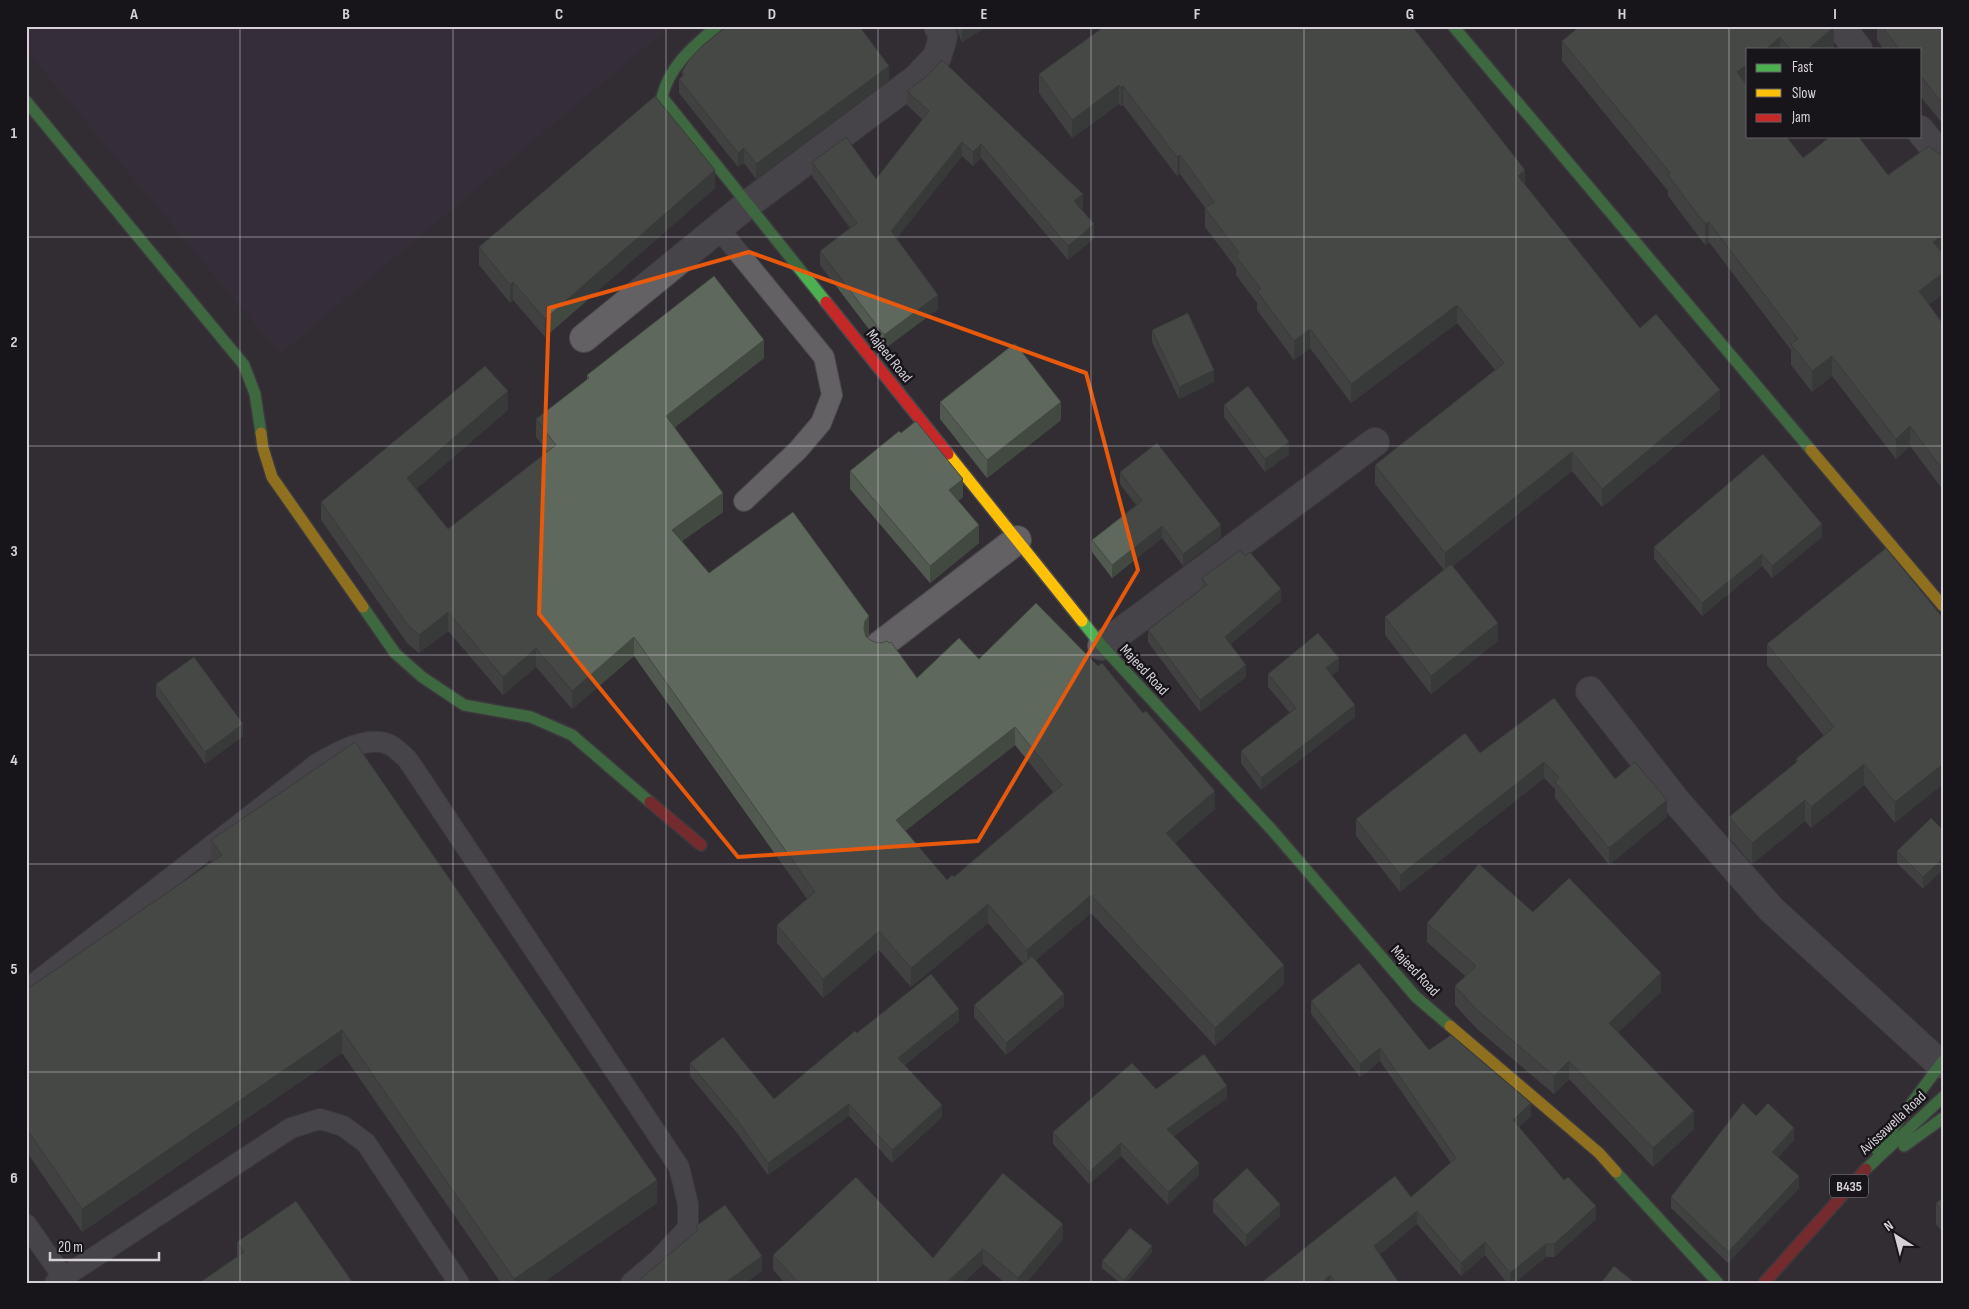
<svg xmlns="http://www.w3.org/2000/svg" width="1969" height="1309" viewBox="0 0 1969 1309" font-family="'Sofia Sans Condensed',sans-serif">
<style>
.built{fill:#3b303f}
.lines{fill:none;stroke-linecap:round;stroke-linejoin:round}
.lane-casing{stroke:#4b484c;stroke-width:22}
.street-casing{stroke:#4b484c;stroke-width:30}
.fast-casing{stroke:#4b484c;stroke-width:14}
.slow-casing{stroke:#4b484c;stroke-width:14}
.jam-casing{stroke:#4b484c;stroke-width:14}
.lane{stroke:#636164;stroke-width:20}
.street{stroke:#636164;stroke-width:28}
.fast{stroke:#4caf50;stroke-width:11}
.slow{stroke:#ffc107;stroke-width:11}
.jam{stroke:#c62828;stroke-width:11}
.wall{fill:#525950;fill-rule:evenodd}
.shaded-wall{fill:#424941}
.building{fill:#5f685d;stroke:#424941;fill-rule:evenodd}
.marked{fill:none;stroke:#e8590c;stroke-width:4;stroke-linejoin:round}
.grid{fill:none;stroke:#d6d1d8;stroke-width:1;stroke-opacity:0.55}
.labels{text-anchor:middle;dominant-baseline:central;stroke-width:5;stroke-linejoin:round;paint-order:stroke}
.shield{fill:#18151a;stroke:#9d999f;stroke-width:1}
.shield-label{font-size:14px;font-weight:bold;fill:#d6d1d8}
.street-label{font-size:15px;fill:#d6d1d8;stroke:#18151a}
.neatline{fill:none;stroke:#d6d1d8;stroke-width:2}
.grid-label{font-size:16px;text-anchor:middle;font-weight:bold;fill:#d6d1d8}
</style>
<rect width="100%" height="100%" fill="#312d33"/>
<path class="built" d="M26,26H670L280,354L26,50Z"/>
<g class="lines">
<g class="lane-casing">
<g id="lane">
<path d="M719,229L824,357L832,395L821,423L798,450L744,501"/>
<path d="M26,990L317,764C336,753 368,734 390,745C396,748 403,755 408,760L679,1167L688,1204V1228L657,1261L631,1283"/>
<path d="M26,1224L63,1277"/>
<path d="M55,1283L291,1128L320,1119L343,1126L366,1143L459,1283"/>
</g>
</g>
<g class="street-casing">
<g id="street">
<path d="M1840,26L1858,49"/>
<path d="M1920,130L1943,159"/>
<path d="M584,338L748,204L916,79L937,57L943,37L938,26"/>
<path d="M879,646L1017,540"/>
<path d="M1102,646L1375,442"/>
<path d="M1590,691L1677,802L1771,909L1940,1064"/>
</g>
</g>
<g class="fast-casing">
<g id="fast">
<path d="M717,26C693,47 670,65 662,97L826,302"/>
<path d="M1453,26L1811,450"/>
<path d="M26,101L244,365L255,394L261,433"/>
<path d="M363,607L395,653L422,677L464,705L531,717L572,735L650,802"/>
<path d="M1082,621L1102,646L1272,830L1416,997L1450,1026"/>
<path d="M1904,1146L1943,1118"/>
<path d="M1877,1150L1943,1061"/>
<path d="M1866,1169L1943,1097"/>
<path d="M1616,1172L1718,1283"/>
</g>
</g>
<g class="slow-casing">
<g id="slow">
<path d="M261,433L263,448L272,477L363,607"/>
<path d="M1811,450L1943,606"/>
<path d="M948,454L1082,621"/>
<path d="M1450,1026L1599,1153L1616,1172"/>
</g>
</g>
<g class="jam-casing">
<g id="jam">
<path d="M826,302L948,454"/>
<path d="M650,802L701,845"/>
<path d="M1764,1283L1866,1169"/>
</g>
</g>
<use href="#lane" class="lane"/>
<use href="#street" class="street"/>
<use href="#fast" class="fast"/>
<use href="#slow" class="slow"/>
<use href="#jam" class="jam"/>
</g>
<g class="wall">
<path d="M955,26H988L962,42Z"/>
<path d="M1105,26L1525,185L1640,328L1720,409L1602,507L1572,471L1453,566L1498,641L1431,694L1385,635V617L1444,570L1375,484V465L1495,370L1457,323L1351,403L1310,348L1294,360L1257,310V303L1236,275V268L1205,227V208L1180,174L1177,176L1123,105L1121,106L1119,104L1072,138L1039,93V74Z"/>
<path d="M1834,26V47L1833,49H1748L1746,85L1803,158L1888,175L1938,153L1943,154V294L1928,304L1943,324V490L1910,446L1896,459L1832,376L1812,392L1791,365V350L1709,242L1705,245L1668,196V191L1562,61V41Z"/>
<path d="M1877,26H1943V124L1920,96V49H1883L1877,40Z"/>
<path d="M682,72L889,80L756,179L744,163L738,167L679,93V79L682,77Z"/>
<path d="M907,91L1083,208L1081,209L1094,238L1068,260L981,158L973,166L962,156L896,239L938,309L884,349L820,265V251L850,228L812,176V162L876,179L923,120L907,105Z"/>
<path d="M715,188L545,337L513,300L510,303L479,265V247Z"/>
<path d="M1152,330L1214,382L1179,399L1152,342Z"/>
<path d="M764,358L675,427L723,512L682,541L709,573L869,634L867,637L917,678L979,659L1215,809L1175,843L1284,984L1215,1046L1091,913L1036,960L1064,1006L1006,1055L974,1017V1005L1023,964L988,923L911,987L879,950L823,998L777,943V925L807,899L634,656L572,709L536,667L503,695L448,631L419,653L407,643L321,520V502L508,410L416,489L448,529L548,452L536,437V419L587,380V375ZM1015,745L1053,792L954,877L947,880L905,831Z"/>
<path d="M940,402L1061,420L987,478L940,419Z"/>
<path d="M1224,405L1289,454L1265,472L1224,417Z"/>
<path d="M850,471L963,497L958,501L979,543L930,583L850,489Z"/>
<path d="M1120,472L1221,537L1183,566L1162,538L1112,578L1092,552V540L1136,505L1120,484Z"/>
<path d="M1822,537L1772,578L1762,566L1702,616L1654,559V547Z"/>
<path d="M1202,578L1281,601L1231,644L1246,677L1200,712L1148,642V630L1202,589Z"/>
<path d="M1943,618L1895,823L1864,785L1811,828L1805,821L1752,864L1729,838V817L1796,763V759L1824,736L1767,665V644Z"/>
<path d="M1339,670L1332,675L1355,717L1261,790L1241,763V751L1290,713L1268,687V674Z"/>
<path d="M156,684L243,736L205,764L156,696Z"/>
<path d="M1554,698L1615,779L1667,817L1609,865L1555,798V789L1544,778L1400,892L1356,836V819L1480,753Z"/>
<path d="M1943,830L1923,889L1897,863V851Z"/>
<path d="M211,840L657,1203L542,1283H501L342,1053L82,1232L26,1151V990L211,862Z"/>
<path d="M1533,912L1661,992L1618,1032L1694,1129L1653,1167L1569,1079L1554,1094L1477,1029L1455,1005V986L1465,976L1427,942V923Z"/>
<path d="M1311,1001L1429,1050L1531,1116L1519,1127L1596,1219L1554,1257H1546L1514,1283H1507L1485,1255L1461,1276L1417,1224L1380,1254L1399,1283H1261L1411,1197L1451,1163L1380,1061L1360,1077L1311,1014Z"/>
<path d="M959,1021L905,1065L942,1117L892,1163L849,1116L768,1175L737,1133L690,1076V1063L774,1099L857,1033Z"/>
<path d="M1156,1089L1227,1098L1174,1136L1199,1175L1168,1205L1121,1156L1089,1184L1053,1144V1132Z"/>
<path d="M1756,1116L1794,1140L1778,1157L1799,1188L1728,1263L1671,1208V1197Z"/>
<path d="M1003,1173L1063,1239L1026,1283H1005L983,1264L963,1283H785L773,1270V1255L933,1258Z"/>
<path d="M1943,1198V1233L1936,1224V1203Z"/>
<path d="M1213,1200L1280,1216L1246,1247L1213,1212Z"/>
<path d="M237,1242L353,1283L237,1257Z"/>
<path d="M1152,1252L1126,1283H1120L1102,1268V1261Z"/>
</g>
<g class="shaded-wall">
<path d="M962,26H988L962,42Z"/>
<path d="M1834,27V47L1833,49H1808Z"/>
<path d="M1780,37V49H1766Z"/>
<path d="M1748,64V84L1737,93V72Z"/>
<path d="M889,66V80L756,179V164Z"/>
<path d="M1119,85V104L1072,138V120Z"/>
<path d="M1123,86V105L1121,106V88Z"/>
<path d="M962,142V156L891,245V231Z"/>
<path d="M981,144V158L973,166V152Z"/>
<path d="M744,148V163L738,167V153Z"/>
<path d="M1180,155V174L1177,176V157Z"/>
<path d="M715,170V188L545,337V319Z"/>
<path d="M1525,170V189L1518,176Z"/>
<path d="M1083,194V208L1074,215V201Z"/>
<path d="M1709,222V242L1705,245V224Z"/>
<path d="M1094,224V238L1068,260V246Z"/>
<path d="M1943,235V255L1933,242Z"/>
<path d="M1943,273V294L1919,312V291Z"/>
<path d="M513,282V300L510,303V285Z"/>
<path d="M938,295V309L884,349V335Z"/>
<path d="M1457,305V323L1351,403V384Z"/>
<path d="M1310,329V348L1294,360V341Z"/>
<path d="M764,340V358L666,434V416Z"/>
<path d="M1832,356V376L1812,392V371Z"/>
<path d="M1214,370V382L1179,399V387Z"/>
<path d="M1720,390V409L1602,507V489Z"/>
<path d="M508,391V410L407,497V478Z"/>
<path d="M1061,402V420L987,478V460Z"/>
<path d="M1910,426V446L1896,459V439Z"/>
<path d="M1289,442V454L1265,472V459Z"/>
<path d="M1572,452V471L1445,572V553Z"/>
<path d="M963,479V497L949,508V490Z"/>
<path d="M723,493V512L672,548V530Z"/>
<path d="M1822,524V537L1772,578V566Z"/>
<path d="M979,525V543L930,583V566Z"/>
<path d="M1221,525V537L1183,566V554Z"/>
<path d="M1162,526V538L1112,578V565Z"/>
<path d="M1762,554V566L1702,616V603Z"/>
<path d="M1281,589V601L1225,649V637Z"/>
<path d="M448,612V631L419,653V635Z"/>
<path d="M869,616V634L865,640L864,629L865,621Z"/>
<path d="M1498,623V641L1431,694V676Z"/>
<path d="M634,637V656L572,709V691Z"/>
<path d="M536,648V667L503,695V677Z"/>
<path d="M1339,658V670L1326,680V668Z"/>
<path d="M1246,665V677L1200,712V700Z"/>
<path d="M1355,705V717L1261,790V778Z"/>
<path d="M243,724V736L205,764V752Z"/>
<path d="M1015,727V745L896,838V820Z"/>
<path d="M1544,762V778L1400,892V875Z"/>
<path d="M1864,764V785L1811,828V807Z"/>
<path d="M1943,764V784L1895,823V802Z"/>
<path d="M1215,791V809L1166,851V833Z"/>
<path d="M1667,800V817L1609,865V848Z"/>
<path d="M1805,800V821L1752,864V843Z"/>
<path d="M1943,858V870L1923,889V877Z"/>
<path d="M1091,895V913L1027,968V950Z"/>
<path d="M988,904V923L911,987V968Z"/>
<path d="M879,931V950L823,998V979Z"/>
<path d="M1284,965V984L1215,1046V1028Z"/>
<path d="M1661,973V992L1609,1041V1023Z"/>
<path d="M1064,994V1006L1006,1055V1043Z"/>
<path d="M959,1009V1021L898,1070V1058Z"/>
<path d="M342,1030V1053L82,1232V1209Z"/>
<path d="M1380,1048V1061L1360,1077V1064Z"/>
<path d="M1569,1061V1079L1554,1094V1076Z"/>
<path d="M1227,1086V1098L1167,1141V1129Z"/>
<path d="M1531,1103V1116L1513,1133V1120Z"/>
<path d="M849,1104V1116L768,1175V1163Z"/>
<path d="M942,1105V1117L892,1163V1150Z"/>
<path d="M1694,1111V1129L1653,1167V1148Z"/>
<path d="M1794,1128V1140L1772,1164V1152Z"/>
<path d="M1121,1143V1156L1089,1184V1172Z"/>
<path d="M1199,1163V1175L1168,1205V1192Z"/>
<path d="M1799,1176V1188L1728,1263V1252Z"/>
<path d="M657,1180V1203L542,1283H514V1279Z"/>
<path d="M1280,1204V1216L1246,1247V1235Z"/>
<path d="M1596,1206V1219L1554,1257V1244Z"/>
<path d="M1417,1211V1224L1374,1259V1246Z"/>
<path d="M1063,1224V1239L1026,1283H1018V1278Z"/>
<path d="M1485,1242V1255L1461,1276V1263Z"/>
<path d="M1546,1244V1257L1514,1283H1510V1273Z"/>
<path d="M1152,1246V1252L1126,1283H1124V1280Z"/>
<path d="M983,1249V1264L963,1283H946Z"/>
<path d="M762,1256V1271L746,1283H725Z"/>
<path d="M1330,1275V1283H1322Z"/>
</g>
<g class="building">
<path d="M727,26H859L889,66L756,164L744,148L738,153L679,79L684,75L682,72L688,61L702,46Z"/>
<path d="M1105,26H1412L1525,170L1518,176L1640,328L1656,314L1720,390L1602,489L1572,452L1445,553L1375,465L1504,363L1457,305L1351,384L1310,329L1294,341L1257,291L1261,289L1236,256L1239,253L1205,208L1214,202L1180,155L1177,157L1123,86L1121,88L1119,85L1072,120L1039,74Z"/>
<path d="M1580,26H1834V27L1808,49H1790L1780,37L1766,49H1748V64L1737,72L1748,87V136H1786L1803,158L1831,136H1858L1888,175L1929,146L1938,153L1943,154V235L1933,242L1943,254V273L1919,291L1943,324V470L1910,426L1896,439L1832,356L1812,371L1791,344L1798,339L1709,222L1705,224L1668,175L1670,173L1562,41Z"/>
<path d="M1882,26H1943V104L1920,75V49H1899Z"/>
<path d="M942,60L1083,194L1074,201L1094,224L1068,246L981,144L973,152L962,142L891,231L938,295L884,335L820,251L857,223L812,162L846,137L876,179L929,111L907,91L927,76Z"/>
<path d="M655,96L715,170L545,319L513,282L510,285L479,247Z"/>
<path d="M714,276L764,340L666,416L723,493L672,530L709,573L793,512L869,616L865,621L864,629L866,637L874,642L881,643L887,641L889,643L891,642L917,678L959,638L979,659L1036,603L1098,666L1102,663L1143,713L1146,711L1215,791L1166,833L1284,965L1215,1028L1091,895L1027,950L988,904L911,968L879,931L823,979L777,925L815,892L634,637L572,691L536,648L503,677L448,612L419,635L407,624L321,502L485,366L508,391L407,478L448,529L556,445L536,419L589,378L587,375ZM1015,727L1062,785L954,877L952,875L947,880L896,820Z"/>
<path d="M1188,313L1214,370L1179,387L1152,330Z"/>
<path d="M1015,343L1061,402L987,460L940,402Z"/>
<path d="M1248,386L1289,442L1265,459L1224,405Z"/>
<path d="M916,421L963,479L949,490L979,525L930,566L850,471L899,431L901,433Z"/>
<path d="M1157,443L1221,525L1183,554L1162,526L1112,565L1092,540L1142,501L1120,472Z"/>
<path d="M1763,454L1822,524L1772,566L1762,554L1702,603L1654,547Z"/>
<path d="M1886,548L1943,618V764L1895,802L1864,764L1811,807L1805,800L1752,843L1729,817L1798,761L1796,759L1834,727L1767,644Z"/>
<path d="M1240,550L1245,556L1250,552L1281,589L1225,637L1246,665L1200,700L1148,630L1207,585L1202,578Z"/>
<path d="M1451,564L1498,623L1431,676L1385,617Z"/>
<path d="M1318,633L1339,658L1326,668L1355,705L1261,778L1241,751L1296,708L1268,674Z"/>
<path d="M194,657L243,724L205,752L156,684Z"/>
<path d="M1554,698L1615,779L1635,762L1667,800L1609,848L1555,782L1559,777L1544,762L1400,875L1356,819L1465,733L1480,753Z"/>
<path d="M355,742L657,1180L514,1279L342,1030L82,1209L26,1128V990L222,855L211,840Z"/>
<path d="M1931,818L1943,830V858L1923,877L1897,851Z"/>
<path d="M1479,864L1533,912L1569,878L1661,973L1609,1023L1694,1111L1653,1148L1569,1061L1554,1076L1477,1010L1455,986L1476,966L1427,923Z"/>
<path d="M1032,956L1064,994L1006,1043L974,1005Z"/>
<path d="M1359,963L1429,1050L1451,1035L1531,1103L1513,1120L1564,1180L1568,1177L1596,1206L1554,1244H1546L1510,1273L1485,1242L1461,1263L1417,1211L1374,1246L1399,1283H1336L1330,1275L1322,1283H1261L1395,1176L1411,1197L1456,1158L1380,1048L1360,1064L1311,1001Z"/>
<path d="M931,974L959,1009L898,1058L942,1105L892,1150L849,1104L768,1163L737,1120L690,1063L723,1037L774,1099L855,1031L857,1033Z"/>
<path d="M1204,1054L1227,1086L1167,1129L1199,1163L1168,1192L1121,1143L1089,1172L1053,1132L1132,1063L1156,1089Z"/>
<path d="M1743,1103L1756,1116L1768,1103L1794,1128L1772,1152L1799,1176L1728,1252L1671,1197Z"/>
<path d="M1247,1168L1280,1204L1246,1235L1213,1200Z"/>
<path d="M1003,1173L1063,1224L1018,1278L983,1249L946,1283H799L773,1255L856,1177L933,1258Z"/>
<path d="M1943,1198V1212L1936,1203Z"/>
<path d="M296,1201L353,1283H199L244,1252L237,1242Z"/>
<path d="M725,1205L762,1256L725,1283H636L698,1230L696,1226Z"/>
<path d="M1130,1228L1152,1246L1124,1280L1102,1261Z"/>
<path d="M1614,1266L1635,1283H1601Z"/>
</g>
<path d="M0 0H1969V1309H0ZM749,252L1086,373L1138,570L978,841L738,857L539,614L549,308Z" fill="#312d33" fill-opacity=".55" fill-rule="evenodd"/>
<path class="marked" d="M749,252L1086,373L1138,570L978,841L738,857L539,614L549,308Z"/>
<path class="grid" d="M240,26V1283M453,26V1283M666,26V1283M878,26V1283M1091,26V1283M1304,26V1283M1516,26V1283M1729,26V1283M26,237H1943M26,446H1943M26,655H1943M26,864H1943M26,1072H1943"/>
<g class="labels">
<rect class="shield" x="1830" y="1174.5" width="38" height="23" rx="4"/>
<g class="shield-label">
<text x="1849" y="1186">B435</text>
</g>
<g class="street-label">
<text transform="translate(889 356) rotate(51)">Majeed Road</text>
<text transform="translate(1144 670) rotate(47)">Majeed Road</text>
<text transform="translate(1415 971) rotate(47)">Majeed Road</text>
<text transform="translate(1893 1123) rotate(-43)">Avissawella Road</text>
</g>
</g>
<rect width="1969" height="1309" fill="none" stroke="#18151a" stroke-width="55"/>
<rect x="1746" y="48" width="175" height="90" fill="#18151a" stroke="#646066"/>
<rect x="1756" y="64" width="25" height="8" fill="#4caf50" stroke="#646066"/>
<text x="1792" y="72" font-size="15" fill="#d6d1d8">Fast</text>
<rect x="1756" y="89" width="25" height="8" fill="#ffc107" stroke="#646066"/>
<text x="1792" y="98" font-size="15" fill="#d6d1d8">Slow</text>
<rect x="1756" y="114" width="25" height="8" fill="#c62828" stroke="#646066"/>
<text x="1792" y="122" font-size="15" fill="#d6d1d8">Jam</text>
<g transform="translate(1896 1236) rotate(324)" stroke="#18151a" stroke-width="4" paint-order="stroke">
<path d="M0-4L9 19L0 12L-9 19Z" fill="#d6d1d8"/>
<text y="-8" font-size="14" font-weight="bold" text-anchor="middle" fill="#d6d1d8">N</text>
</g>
<path d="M50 1252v8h109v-8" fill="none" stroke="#d6d1d8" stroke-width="2.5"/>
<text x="58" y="1252" font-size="15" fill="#d6d1d8" stroke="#18151a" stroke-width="4" paint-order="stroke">20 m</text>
<rect x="28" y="28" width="1914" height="1254" class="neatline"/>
<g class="grid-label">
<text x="134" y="19">A</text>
<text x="346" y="19">B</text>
<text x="559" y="19">C</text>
<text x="772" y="19">D</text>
<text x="984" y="19">E</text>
<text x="1197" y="19">F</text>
<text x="1410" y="19">G</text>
<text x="1622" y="19">H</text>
<text x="1835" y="19">I</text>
<text x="14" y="138">1</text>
<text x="14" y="347">2</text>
<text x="14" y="556">3</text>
<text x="14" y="765">4</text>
<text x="14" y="974">5</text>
<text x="14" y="1183">6</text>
</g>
</svg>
